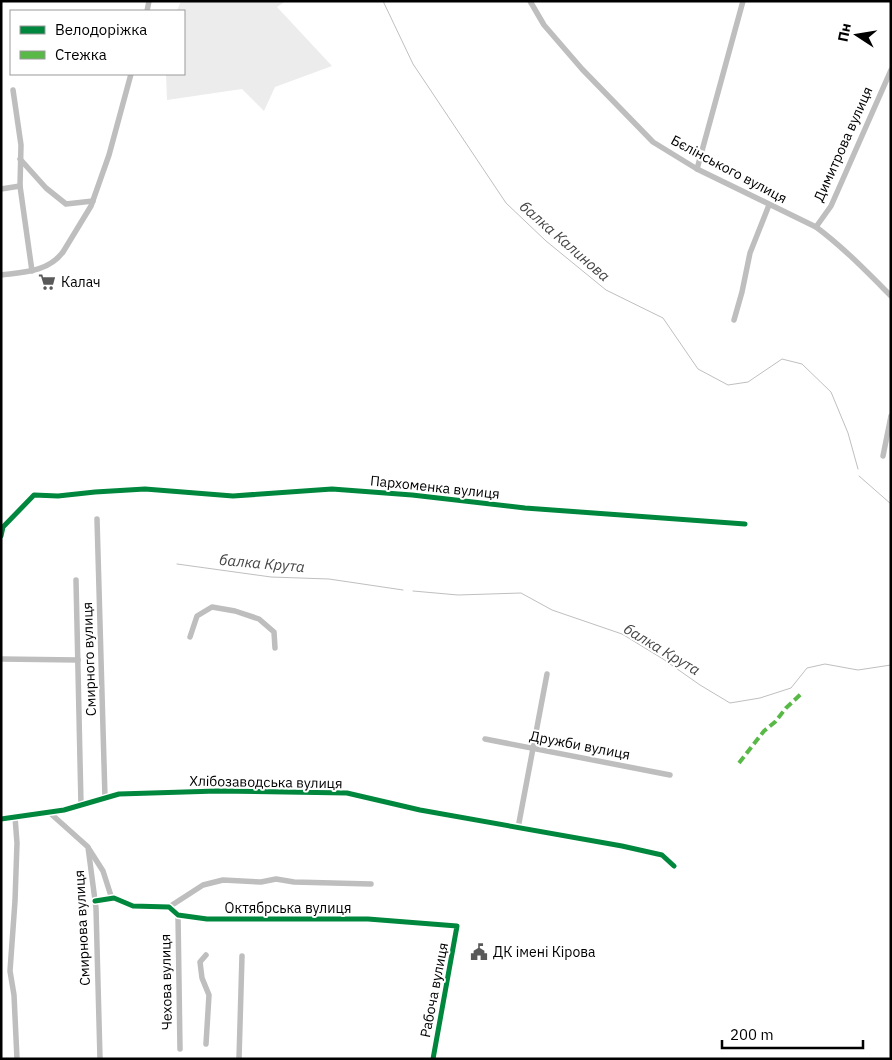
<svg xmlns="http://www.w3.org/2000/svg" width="892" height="1060" viewBox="0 0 892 1060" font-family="'IBM Plex Sans',sans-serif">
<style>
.green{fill:#ececec}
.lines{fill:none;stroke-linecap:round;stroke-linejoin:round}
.stream{stroke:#bfbfbf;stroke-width:1}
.minor{stroke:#bebebe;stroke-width:5.5}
.quiet{stroke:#58b947;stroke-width:4;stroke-dasharray:8 4;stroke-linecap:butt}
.cycleway-casing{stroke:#fff;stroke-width:8}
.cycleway{stroke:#00873e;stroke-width:5}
.labels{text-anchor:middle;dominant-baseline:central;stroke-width:4;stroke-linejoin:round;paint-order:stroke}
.street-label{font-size:14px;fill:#000;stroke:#fff}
.poi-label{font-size:14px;fill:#000;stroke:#fff;text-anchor:start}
.water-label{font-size:15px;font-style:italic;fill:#444;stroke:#fff}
</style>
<rect width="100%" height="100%" fill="#fff"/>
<path class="green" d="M181,1H286L277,7L332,66L275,87L264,111L242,89L167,100L166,74H184V11H177Z"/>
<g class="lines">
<g class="stream">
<path d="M383,1L413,64L506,203L546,241L606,290L663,318L698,369L728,385L748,382L782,359L802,364L831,392L848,433L858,469"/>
<path d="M859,476L891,504"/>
<path d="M177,564L271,577L329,579L403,590"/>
<path d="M413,591L458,595L521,593L552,610L622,634L663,659L700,685L730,703L760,698L791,688L807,668L825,664L858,670L891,665"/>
</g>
<g class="minor">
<path d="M530,1L544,25L582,69L653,142L697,169L816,227C843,247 867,272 891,296"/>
<path d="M147,11L149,1"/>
<path d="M13,90L21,145L20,186L32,271"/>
<path d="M20,159L46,188L66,204L93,201"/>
<path d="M697,169L743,1"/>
<path d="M1,189L20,186"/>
<path d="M816,227L831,206L891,70"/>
<path d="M1,275C24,272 48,272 63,252L91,206L109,155L131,74"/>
<path d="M734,320L742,292L750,253L769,205"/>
<path d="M883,456L891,416"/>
<path d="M97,519L105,798"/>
<path d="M1,536L3,527L34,495L58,496L95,492L145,489L233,496L332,489L412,495L525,508L745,524"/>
<path d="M76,580L81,805"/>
<path d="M190,637L197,616L212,607L235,611L259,619L274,632L275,648"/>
<path d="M1,659L78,660"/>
<path d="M485,739L670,775"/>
<path d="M50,813L88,847L96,908L100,1059"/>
<path d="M15,817L17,843L15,901L10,971L14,995L17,1059"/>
<path d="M1,819L64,810L119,794L217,791L347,793L420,810L622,846L662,855L674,866"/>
<path d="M518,828L547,674"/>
<path d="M89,849L103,871L112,899"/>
<path d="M95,901L114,898L133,906L169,907L178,915L207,919H368L457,926L433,1059"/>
<path d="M169,907L203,885L223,880L261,882L276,879L294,882L371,884"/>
<path d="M178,915L180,1049"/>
<path d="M206,955L200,962L202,978L209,995L206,1044"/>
<path d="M239,1059L242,956"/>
</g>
<path class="quiet" d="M739,763L764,731L775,722L786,708L802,693"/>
<g class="cycleway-casing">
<g id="cycleway">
<path d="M1,536L3,527L34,495L58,496L95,492L145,489L233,496L332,489L412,495L525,508L745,524"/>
<path d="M1,819L64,810L119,794L217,791L347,793L420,810L622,846L662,855L674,866"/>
<path d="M95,901L114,898L133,906L169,907L178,915L207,919H368L457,926L433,1059"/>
</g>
</g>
<use href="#cycleway" class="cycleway"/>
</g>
<defs>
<g id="supermarket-bare" transform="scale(1.35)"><path d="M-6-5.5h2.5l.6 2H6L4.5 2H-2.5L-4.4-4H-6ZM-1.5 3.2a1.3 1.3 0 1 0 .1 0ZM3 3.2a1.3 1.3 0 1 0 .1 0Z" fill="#595959" stroke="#fff" stroke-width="2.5" paint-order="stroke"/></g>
<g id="civic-bare" transform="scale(1.35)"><path d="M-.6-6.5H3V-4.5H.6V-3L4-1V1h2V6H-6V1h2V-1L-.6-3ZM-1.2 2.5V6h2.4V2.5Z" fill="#595959" stroke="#fff" stroke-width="2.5" paint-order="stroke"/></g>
</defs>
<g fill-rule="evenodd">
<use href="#supermarket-bare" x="47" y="282"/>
<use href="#civic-bare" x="479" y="952"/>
</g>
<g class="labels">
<g class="street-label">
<text transform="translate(843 144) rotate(-66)">Димитрова вулиця</text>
<text transform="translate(729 169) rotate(28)">Бєлінського вулиця</text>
<text transform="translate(435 487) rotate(6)">Пархоменка вулиця</text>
<text transform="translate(89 659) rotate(-92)">Смирного вулиця</text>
<text transform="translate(580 745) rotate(11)">Дружби вулиця</text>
<text transform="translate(266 782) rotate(1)">Хлібозаводська вулиця</text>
<text x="288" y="908">Октябрська вулиця</text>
<text transform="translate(82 928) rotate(-93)">Смирнова вулиця</text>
<text transform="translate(166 982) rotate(-91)">Чехова вулиця</text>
<text transform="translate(434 990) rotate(-79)">Рабоча вулиця</text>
</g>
<g class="poi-label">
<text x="61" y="282">Калач</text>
<text x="493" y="952">ДК імені Кірова</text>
</g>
<g class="water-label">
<text transform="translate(565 241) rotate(41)">балка Калинова</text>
<text transform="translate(262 563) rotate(5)">балка Крута</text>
<text transform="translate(662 649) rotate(31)">балка Крута</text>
</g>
</g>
<rect width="892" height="1060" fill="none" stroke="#000000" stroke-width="5"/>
<rect x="10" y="10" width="175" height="65" fill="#ffffff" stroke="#999999"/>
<rect x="20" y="26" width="25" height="8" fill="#00873e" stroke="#999999"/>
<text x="55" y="35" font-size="15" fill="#000000">Велодоріжка</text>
<rect x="20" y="51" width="25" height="8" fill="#58b947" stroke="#999999"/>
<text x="55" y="60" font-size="15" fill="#000000">Стежка</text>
<g transform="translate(857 35) rotate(282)" stroke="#ffffff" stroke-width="4" paint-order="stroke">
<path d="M0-4L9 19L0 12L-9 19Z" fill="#000000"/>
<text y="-8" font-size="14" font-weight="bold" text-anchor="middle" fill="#000000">Пн</text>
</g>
<path d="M722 1040v8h141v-8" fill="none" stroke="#000000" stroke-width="2.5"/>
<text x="730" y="1040" font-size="15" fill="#000000" stroke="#ffffff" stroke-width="4" paint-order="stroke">200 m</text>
</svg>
